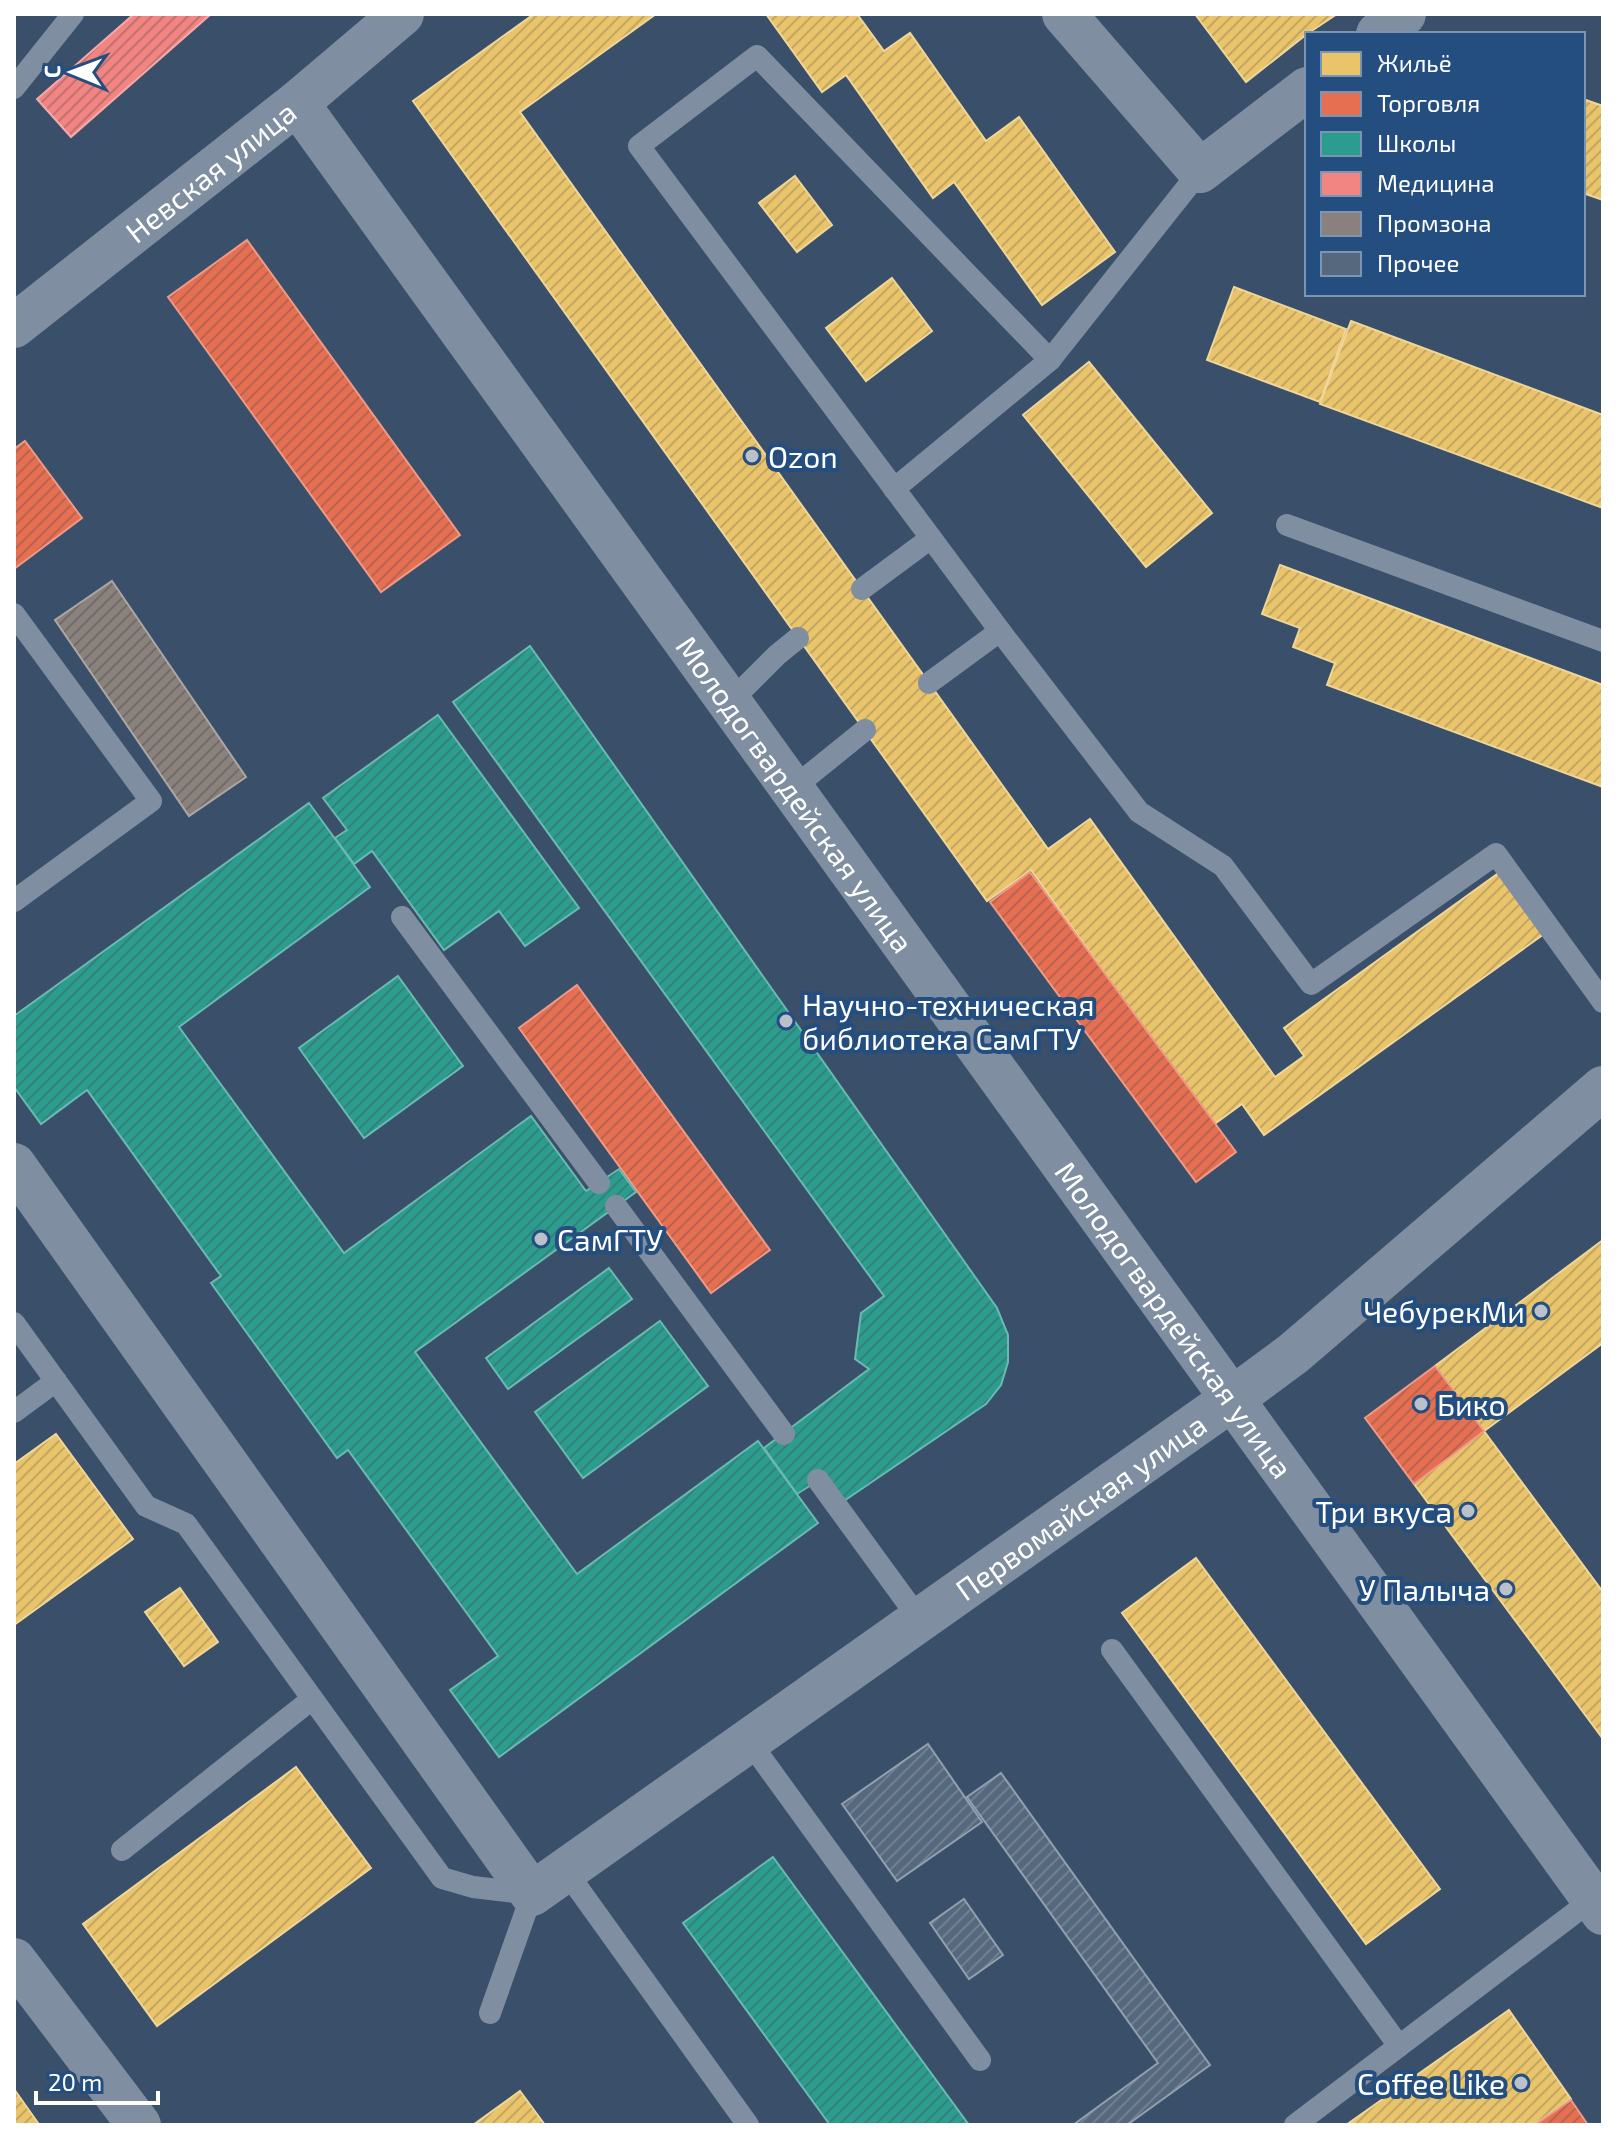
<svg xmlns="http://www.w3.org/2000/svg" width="1617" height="2139" viewBox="0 0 1617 2139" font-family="'Exo 2',sans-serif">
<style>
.homes{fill:url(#homes-hatch);stroke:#f0d697;stroke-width:2}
.shops{fill:url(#shops-hatch);stroke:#ee9a85;stroke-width:2}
.schools{fill:url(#schools-hatch);stroke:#6abab1;stroke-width:2}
.health{fill:url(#health-hatch);stroke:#f6a9a8;stroke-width:2}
.industry{fill:url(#industry-hatch);stroke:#ada7a3;stroke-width:2}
.building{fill:url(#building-hatch);stroke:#929faf;stroke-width:2}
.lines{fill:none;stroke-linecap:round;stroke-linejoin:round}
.service{stroke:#7f8ea0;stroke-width:22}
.minor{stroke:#7f8ea0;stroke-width:44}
.tertiary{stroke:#7f8ea0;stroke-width:44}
.poi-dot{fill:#bac1cb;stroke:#244e7f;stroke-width:3}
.labels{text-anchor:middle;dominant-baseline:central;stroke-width:8;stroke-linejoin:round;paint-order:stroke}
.street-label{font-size:30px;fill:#fff;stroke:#244e7f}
.poi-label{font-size:30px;fill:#fff;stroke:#244e7f;text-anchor:start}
</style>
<defs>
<pattern id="homes-hatch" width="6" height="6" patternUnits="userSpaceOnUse" patternTransform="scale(2)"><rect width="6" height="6" fill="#e9c46a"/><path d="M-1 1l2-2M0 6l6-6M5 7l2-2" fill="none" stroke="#c2a662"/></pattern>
<pattern id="shops-hatch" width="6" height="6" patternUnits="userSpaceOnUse" patternTransform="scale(2)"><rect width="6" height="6" fill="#e76f51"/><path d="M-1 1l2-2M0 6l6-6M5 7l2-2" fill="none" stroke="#b86450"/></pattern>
<pattern id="schools-hatch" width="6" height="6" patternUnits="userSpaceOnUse" patternTransform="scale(2)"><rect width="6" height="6" fill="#2a9d8f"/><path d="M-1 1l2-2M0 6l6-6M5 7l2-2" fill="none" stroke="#368178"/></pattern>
<pattern id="health-hatch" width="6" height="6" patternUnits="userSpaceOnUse" patternTransform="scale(2)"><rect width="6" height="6" fill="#f28482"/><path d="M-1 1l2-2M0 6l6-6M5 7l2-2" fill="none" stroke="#c07372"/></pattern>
<pattern id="industry-hatch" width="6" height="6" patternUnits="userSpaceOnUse" patternTransform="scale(2)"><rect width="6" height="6" fill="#8a817c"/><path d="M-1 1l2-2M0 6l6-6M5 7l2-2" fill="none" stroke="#716c69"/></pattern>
<pattern id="building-hatch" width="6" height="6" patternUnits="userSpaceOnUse" patternTransform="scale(2)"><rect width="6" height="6" fill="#56687d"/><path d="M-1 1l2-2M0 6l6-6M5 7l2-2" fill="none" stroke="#6f7f90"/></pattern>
</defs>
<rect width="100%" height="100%" fill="#394f6a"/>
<g class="homes">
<path d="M534,14H656L520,112L1048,849L1090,819L1275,1077L1304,1056L1284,1028L1500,872L1544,934L1264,1135L1242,1104L1213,1125L1031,870L987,901L413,101Z"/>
<path d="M766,14H857L884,51L910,33L986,141L1019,117L1115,252L1042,305L954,182L933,198L846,75L822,92Z"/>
<path d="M1195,14H1337L1307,34L1246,82Z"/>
<path d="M1583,99L1603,106V200L1583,193Z"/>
<path d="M795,176L832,225L797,252L759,203Z"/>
<path d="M892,278L932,331L866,381L826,328Z"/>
<path d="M1234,287L1346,329L1320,402L1207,360Z"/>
<path d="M1351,321L1603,415V508L1320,404Z"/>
<path d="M1089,362L1212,513L1146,567L1023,415Z"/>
<path d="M1280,565L1603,685V787L1327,685L1335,663L1293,647L1300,628L1262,614Z"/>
<path d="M1603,1240V1343L1484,1431L1435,1366Z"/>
<path d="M1484,1431L1603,1592V1739L1414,1484Z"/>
<path d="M56,1434L133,1539L14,1625V1464Z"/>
<path d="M1196,1558L1440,1889L1366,1944L1122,1613Z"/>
<path d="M180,1588L218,1642L184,1666L145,1612Z"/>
<path d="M296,1767L371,1868L157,2026L83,1924Z"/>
<path d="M1509,2010L1571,2099L1534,2125H1346Z"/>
<path d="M14,2089L38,2123L35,2125H14Z"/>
<path d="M520,2091L545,2125H473Z"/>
</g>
<g class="shops">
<path d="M247,240L460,535L381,592L168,297Z"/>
<path d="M25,441L82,518L14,569V449Z"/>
<path d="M1030,872L1236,1152L1196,1182L990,902Z"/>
<path d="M577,985L770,1250L711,1293L519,1028Z"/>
<path d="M1435,1366L1484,1431L1414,1484L1365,1418Z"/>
<path d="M1571,2100L1588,2125H1535Z"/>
</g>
<g class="schools">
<path d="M530,646L997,1308L1008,1335V1362L1001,1385L986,1404L844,1501L825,1476L797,1494L764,1448L869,1369L855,1359L861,1313L884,1296L453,702Z"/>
<path d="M438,715L579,908L525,946L499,911L444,950L372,851L354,864L335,838L347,830L323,798Z"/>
<path d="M309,803L370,887L179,1027L344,1253L531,1116L586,1191L619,1169L636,1192L415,1352L577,1574L758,1441L818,1523L499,1757L450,1690L498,1656L348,1450L337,1458L280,1379L211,1283L221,1276L87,1090L41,1124L14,1087V1016Z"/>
<path d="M398,976L463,1066L364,1138L299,1048Z"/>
<path d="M609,1268L632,1299L508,1389L486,1358Z"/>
<path d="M660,1321L708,1386L583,1478L535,1412Z"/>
<path d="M773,1857L969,2125H830L683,1923Z"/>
</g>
<path class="health" d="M134,14H211L71,137L37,99Z"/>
<path class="industry" d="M112,581L246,777L189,816L55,620Z"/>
<g class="building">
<path d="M928,1744L982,1822L897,1881L842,1804Z"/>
<path d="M1001,1773L1210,2065L1127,2125H1073L1158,2063L967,1797Z"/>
<path d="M964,1899L1003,1955L969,1979L930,1923Z"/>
</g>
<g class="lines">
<g class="service">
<path d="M14,88L73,14"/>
<path d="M1050,360L1200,171"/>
<path d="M1287,525L1603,641"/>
<path d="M931,538L1000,631"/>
<path d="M862,589L931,538L639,146L757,56L1050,360L894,489"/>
<path d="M14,614L151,801L14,901"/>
<path d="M929,683L1000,631L1139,812L1223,866L1311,984L1496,854L1603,1002"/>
<path d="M729,703L777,655L798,638"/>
<path d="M792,789L865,730"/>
<path d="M402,917L599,1183"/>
<path d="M616,1206L784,1434"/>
<path d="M14,1323L146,1506L186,1524L442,1878L473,1887L532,1894L490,2013"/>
<path d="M14,1412L56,1381"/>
<path d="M818,1480L920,1620"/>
<path d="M1112,1650L1399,2046"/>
<path d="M749,1741L980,2060"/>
<path d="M122,1850L312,1699"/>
<path d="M565,1870L748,2125"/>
<path d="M1295,2125L1593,1899"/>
</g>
<g class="minor">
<path d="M1064,14L1200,171L1307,89"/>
<path d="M1378,34L1404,14"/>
<path id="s1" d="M297,103L1603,1913"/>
<path id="s2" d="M14,326L297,103L402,14"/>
<path id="s3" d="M14,1165L532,1894L1232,1399"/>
<path d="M14,1960L139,2125"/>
</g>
<path class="tertiary" d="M1232,1399L1294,1353L1603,1088"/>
</g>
<g class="poi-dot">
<circle cx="752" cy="456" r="8"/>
<circle cx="786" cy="1021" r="8"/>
<circle cx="541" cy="1239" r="8"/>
<circle cx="1541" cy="1311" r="8"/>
<circle cx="1421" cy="1404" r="8"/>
<circle cx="1468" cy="1511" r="8"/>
<circle cx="1506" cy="1589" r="8"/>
<circle cx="1521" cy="2083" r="8"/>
</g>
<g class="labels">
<g class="street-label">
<text stroke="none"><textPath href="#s2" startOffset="250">Невская улица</textPath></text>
<text stroke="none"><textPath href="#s1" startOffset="852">Молодогвардейская улица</textPath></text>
<text stroke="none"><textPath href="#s1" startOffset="1500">Молодогвардейская улица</textPath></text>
<text stroke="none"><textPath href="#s3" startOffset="1566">Первомайская улица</textPath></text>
</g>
<g class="poi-label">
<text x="768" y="456">Ozon</text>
<text x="802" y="1004">Научно-техническая<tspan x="802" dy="34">библиотека СамГТУ</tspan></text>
<text x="557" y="1239">СамГТУ</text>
<text x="1525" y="1311" text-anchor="end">ЧебурекМи</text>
<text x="1437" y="1404">Бико</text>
<text x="1452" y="1511" text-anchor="end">Три вкуса</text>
<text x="1490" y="1589" text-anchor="end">У Палыча</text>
<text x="1505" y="2083" text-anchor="end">Coffee Like</text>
</g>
</g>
<rect width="1617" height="2139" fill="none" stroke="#ffffff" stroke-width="32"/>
<rect x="1305" y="32" width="280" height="264" fill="#244e7f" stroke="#7c95b2" stroke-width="2"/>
<rect x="1321" y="52" width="40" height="24" fill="#e9c46a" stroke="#7c95b2" stroke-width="2"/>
<text x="1377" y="72" font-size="24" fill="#ffffff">Жильё</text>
<rect x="1321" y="92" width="40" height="24" fill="#e76f51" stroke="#7c95b2" stroke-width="2"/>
<text x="1377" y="112" font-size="24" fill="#ffffff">Торговля</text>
<rect x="1321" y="132" width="40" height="24" fill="#2a9d8f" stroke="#7c95b2" stroke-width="2"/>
<text x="1377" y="152" font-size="24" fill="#ffffff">Школы</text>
<rect x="1321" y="172" width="40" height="24" fill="#f28482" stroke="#7c95b2" stroke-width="2"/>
<text x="1377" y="192" font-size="24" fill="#ffffff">Медицина</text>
<rect x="1321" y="212" width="40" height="24" fill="#8a817c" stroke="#7c95b2" stroke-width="2"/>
<text x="1377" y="232" font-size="24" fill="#ffffff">Промзона</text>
<rect x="1321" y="252" width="40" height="24" fill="#56687d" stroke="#7c95b2" stroke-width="2"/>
<text x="1377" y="272" font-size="24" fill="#ffffff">Прочее</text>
<g transform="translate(72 72) rotate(271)" stroke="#244e7f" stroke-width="6" paint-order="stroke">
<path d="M0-6L14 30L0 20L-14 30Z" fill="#ffffff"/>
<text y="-12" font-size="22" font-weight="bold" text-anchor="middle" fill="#ffffff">С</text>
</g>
<path d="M36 2091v12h122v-12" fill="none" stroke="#ffffff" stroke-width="4"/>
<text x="48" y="2091" font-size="24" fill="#ffffff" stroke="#244e7f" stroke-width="6" paint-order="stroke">20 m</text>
</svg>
